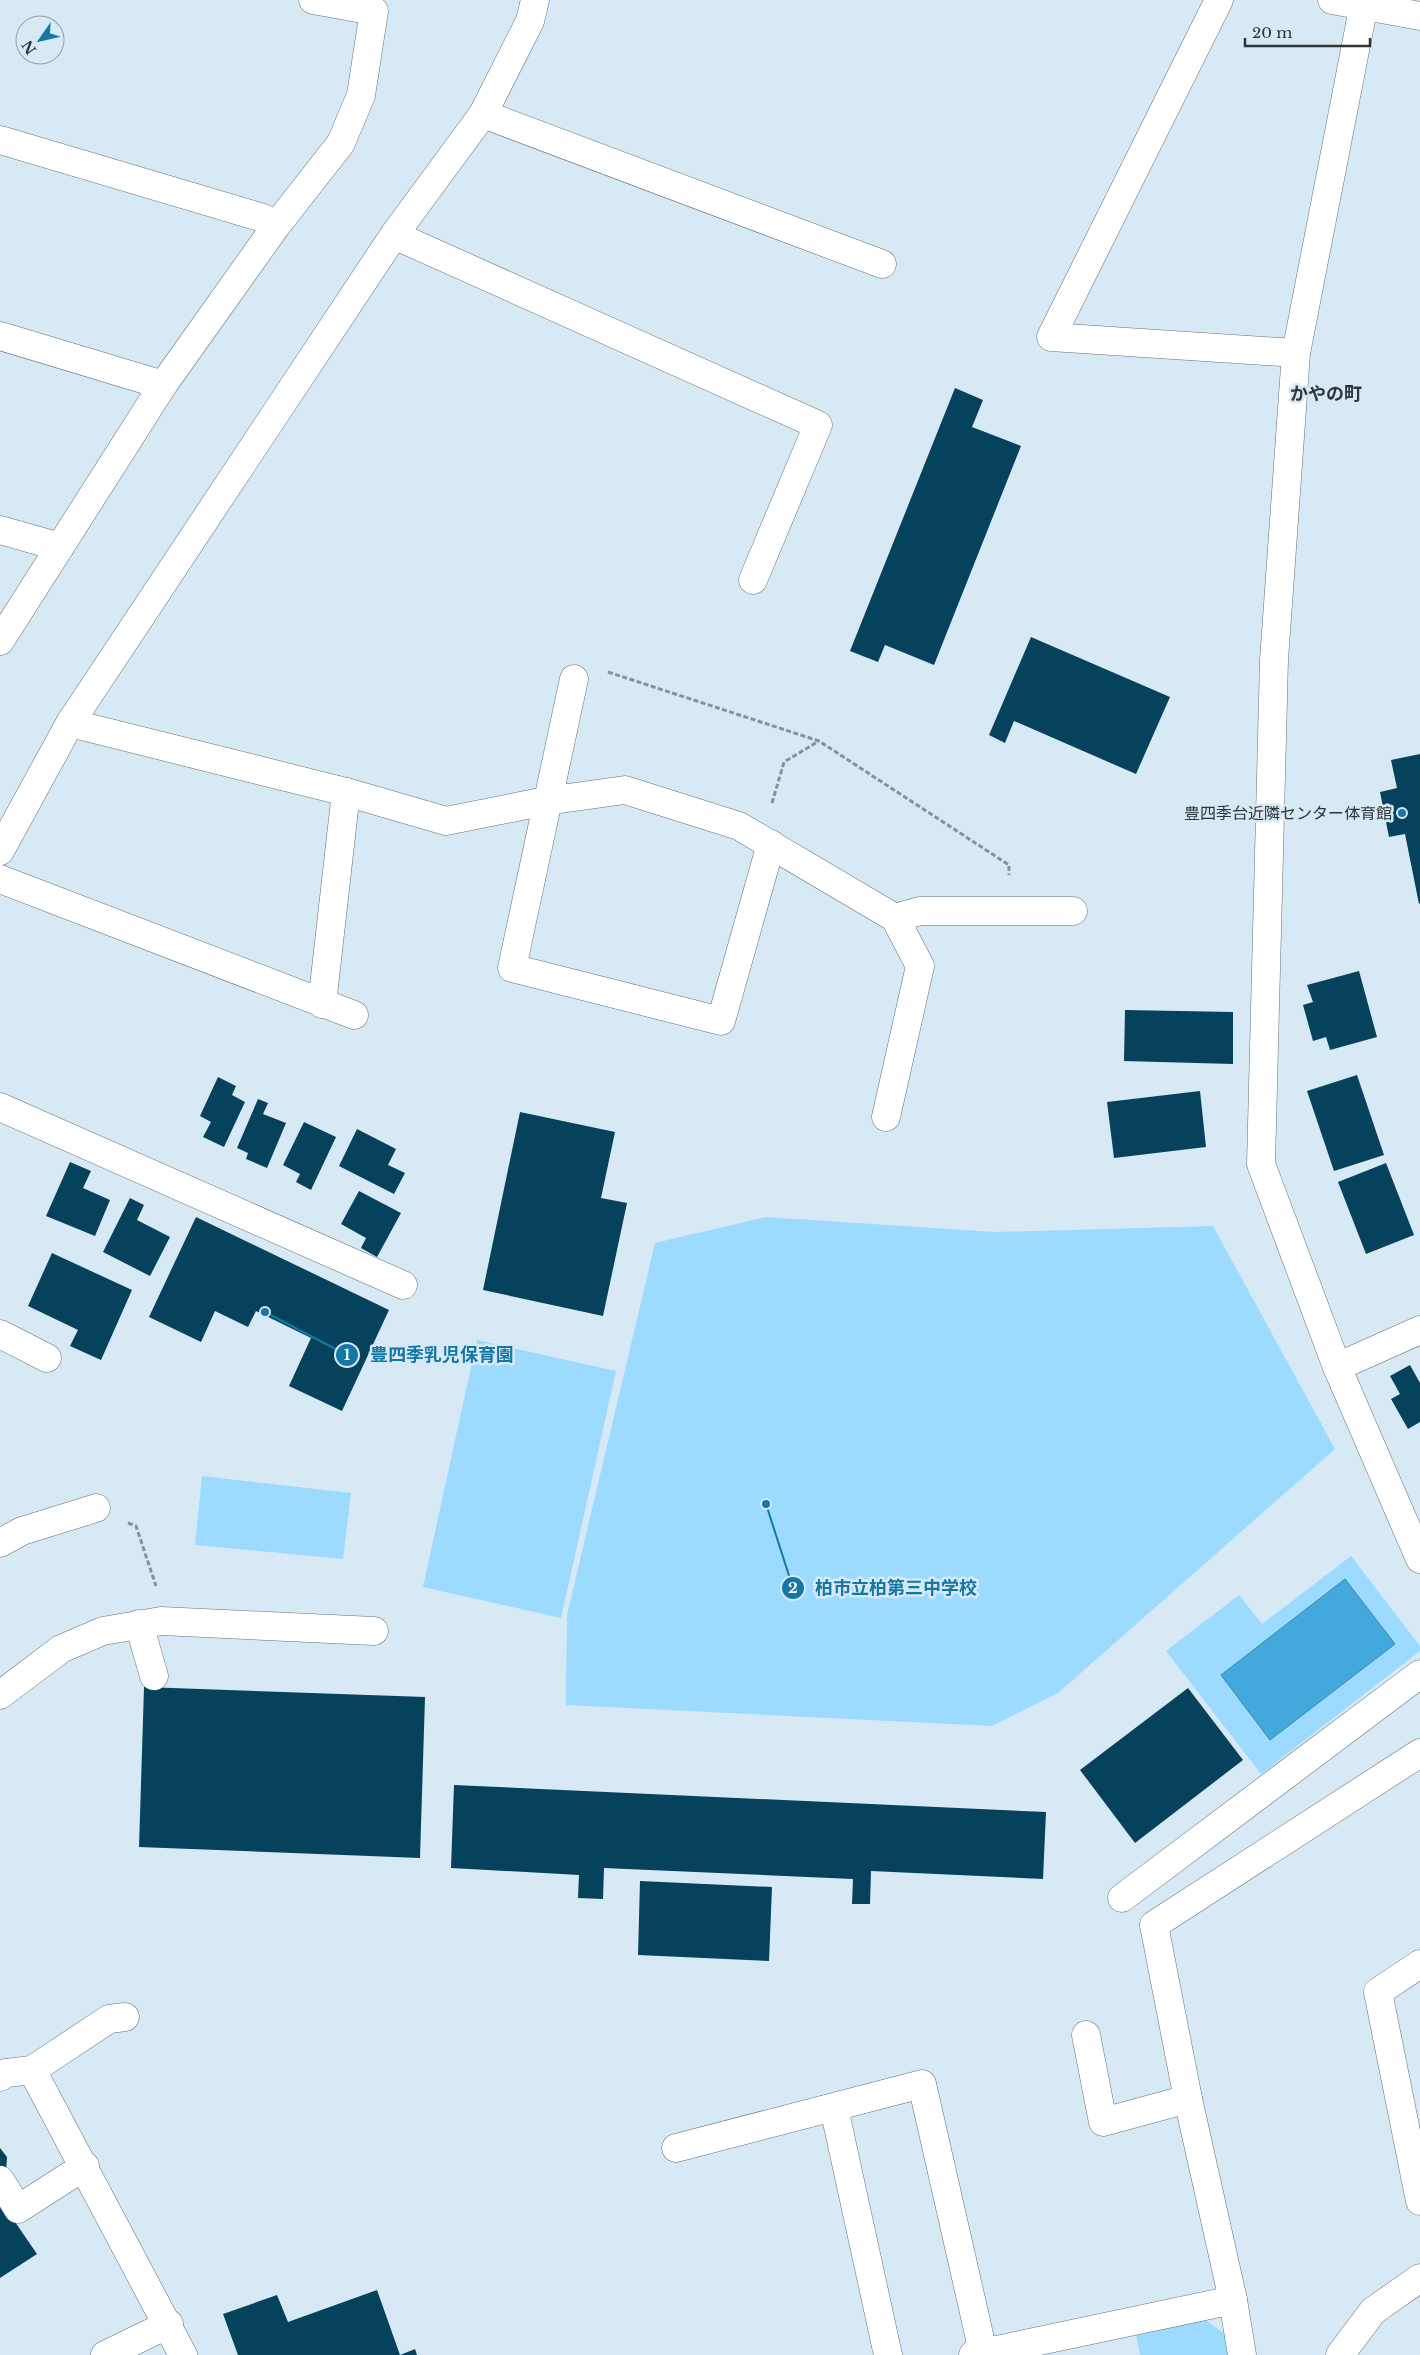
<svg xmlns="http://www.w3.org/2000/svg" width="1420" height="2355" viewBox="0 0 1420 2355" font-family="'Libre Baskerville','Noto Sans JP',serif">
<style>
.green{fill:#9cdbff}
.water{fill:#43a9dd;stroke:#3d86ac}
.building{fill:#06425c}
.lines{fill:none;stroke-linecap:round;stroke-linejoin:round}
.minor-casing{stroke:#61717a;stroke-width:29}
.path{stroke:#85929a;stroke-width:3;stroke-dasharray:5 2.5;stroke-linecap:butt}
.minor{stroke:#fff;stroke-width:28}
.poi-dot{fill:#1578a4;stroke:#d7e9f4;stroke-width:2}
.labels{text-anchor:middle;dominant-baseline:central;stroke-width:5;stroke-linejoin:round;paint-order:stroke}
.poi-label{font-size:16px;fill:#2f363a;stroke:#d7e9f4;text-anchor:end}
.neighbourhood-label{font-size:18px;font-weight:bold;fill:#2f363a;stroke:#d7e9f4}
.leader{fill:none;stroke:#1578a4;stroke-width:2}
.callout-dot{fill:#1578a4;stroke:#d7e9f4;stroke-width:2}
.mark-label{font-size:15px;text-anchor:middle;font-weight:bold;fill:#fff}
.callout-label{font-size:18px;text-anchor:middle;font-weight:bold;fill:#1578a4;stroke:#d7e9f4;stroke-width:5;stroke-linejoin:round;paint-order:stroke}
</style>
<rect width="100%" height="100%" fill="#d7e9f4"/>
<g class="green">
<path d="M766,1217L994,1232L1213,1226L1335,1449L1058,1693L992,1726L566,1705L567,1615L655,1243Z"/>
<path d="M477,1340L616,1371L561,1618L423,1587Z"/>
<path d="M202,1476L351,1493L343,1559L195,1545Z"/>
<path d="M1351,1556L1420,1646V1651L1261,1774L1166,1651L1239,1595L1262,1624Z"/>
<path d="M1203,2318L1230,2338L1232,2355H1140L1136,2334Z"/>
</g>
<path class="water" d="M1345,1579L1395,1644L1270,1740L1221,1675Z"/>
<g class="building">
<path d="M955,388L983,400L972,427L1021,446L934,665L885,645L878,662L850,651Z"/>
<path d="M1031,637L1170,697L1136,774L1014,721L1005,743L989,735Z"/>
<path d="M1420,754V903L1419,904L1405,834L1389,837L1380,792L1397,788L1391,760Z"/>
<path d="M1359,971L1377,1037L1330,1050L1326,1037L1313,1041L1303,1005L1313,1002L1307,985Z"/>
<path d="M1125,1010L1233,1012V1064L1124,1061Z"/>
<path d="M1357,1075L1384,1155L1334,1171L1307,1091Z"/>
<path d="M218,1077L236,1086L232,1095L245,1102L224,1147L203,1137L211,1122L200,1116Z"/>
<path d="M1200,1091L1206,1147L1114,1158L1107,1102Z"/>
<path d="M258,1099L268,1103L263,1114L286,1123L267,1168L246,1159L248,1153L237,1148Z"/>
<path d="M520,1112L615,1132L601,1198L627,1203L603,1316L483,1290Z"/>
<path d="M304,1122L336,1137L311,1190L296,1182L300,1174L283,1165Z"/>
<path d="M357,1129L396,1149L388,1165L405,1173L394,1194L339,1166Z"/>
<path d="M70,1162L91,1171L83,1188L110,1200L95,1236L46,1216Z"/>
<path d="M1386,1163L1414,1235L1366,1254L1338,1182Z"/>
<path d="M359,1191L401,1213L377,1257L361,1248L366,1238L341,1224Z"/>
<path d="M130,1198L144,1205L137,1220L170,1237L150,1276L103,1252Z"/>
<path d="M196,1217L389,1310L342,1411L289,1386L311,1338L256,1311L248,1327L215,1311L201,1342L149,1317Z"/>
<path d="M52,1253L132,1290L101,1360L70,1346L78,1330L28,1306Z"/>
<path d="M1410,1365L1420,1383V1422L1408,1429L1391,1399L1400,1394L1390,1376Z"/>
<path d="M144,1687L425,1697L420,1858L139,1847Z"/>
<path d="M1188,1688L1243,1760L1135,1843L1080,1770Z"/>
<path d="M454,1785L1046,1812L1043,1879L871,1871L870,1904H852L853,1879L604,1868L603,1899L578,1898L579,1875L451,1868Z"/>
<path d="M640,1881L772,1887L769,1961L638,1955Z"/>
<path d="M0,2148L7,2157L6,2173L0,2176Z"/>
<path d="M0,2200L37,2254L0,2278Z"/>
<path d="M377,2290L400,2355H238L223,2314L277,2295L288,2322Z"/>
<path d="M415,2349L417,2355H400Z"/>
</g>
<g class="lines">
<g class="minor-casing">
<g id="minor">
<path d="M1219,0L1051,337L1296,353"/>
<path d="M1332,0L1420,16"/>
<path d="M1364,4L1296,353L1274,660L1261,1164L1337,1367L1420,1559"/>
<path d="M483,114L882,264"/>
<path d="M0,140L263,218L276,226"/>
<path d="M394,235L818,425L753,580"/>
<path d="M0,336L163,385"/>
<path d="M0,530L60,547"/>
<path d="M0,641L163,385L276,226L341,143L361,95L374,11L313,0"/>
<path d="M574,679L512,968L721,1021L771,844"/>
<path d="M70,723L346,792L446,821L546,801L625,790L739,826L895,918L920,966L886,1117"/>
<path d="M0,851L70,723L394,235L483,114L530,21L535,0"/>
<path d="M0,879L354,1015"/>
<path d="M895,918L920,911H1073"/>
<path d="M322,1004L346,792"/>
<path d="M0,1107L403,1285"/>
<path d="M0,1334L47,1358"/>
<path d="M1337,1367L1420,1330"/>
<path d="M0,1543L22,1531L96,1508"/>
<path d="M139,1624L154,1676"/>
<path d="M0,1695L61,1649L103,1631L161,1621L374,1631"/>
<path d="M1122,1898L1420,1674"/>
<path d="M1420,1964L1378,1992L1420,2201"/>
<path d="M1086,2035L1103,2122L1188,2099"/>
<path d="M32,2070L109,2019L125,2017"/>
<path d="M0,2077L6,2073L32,2070L183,2355"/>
<path d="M834,2108L888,2355"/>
<path d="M676,2148L922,2084L983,2352"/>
<path d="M0,2180L18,2209L85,2166"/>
<path d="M105,2355L169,2324"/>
<path d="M973,2355L1233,2300"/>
<path d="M1242,2355L1233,2300L1188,2099L1154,1925L1420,1753"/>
<path d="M1340,2355L1373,2311L1420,2278"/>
</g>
</g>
<g class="path">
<path d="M608,672L819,741L1009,865V875"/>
<path d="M772,803L784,762L819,741"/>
<path d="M128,1523L136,1526L156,1586"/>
</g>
<use href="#minor" class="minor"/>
</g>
<circle class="poi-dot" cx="1402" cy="813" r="5"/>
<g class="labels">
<g class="poi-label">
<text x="1392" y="813">豊四季台近隣センター体育館</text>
</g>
<g class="neighbourhood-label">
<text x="1326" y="394">かやの町</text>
</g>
</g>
<path class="leader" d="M265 1312L347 1355M766 1504L793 1588"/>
<g class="callout-dot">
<circle cx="265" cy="1312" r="5"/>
<circle cx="766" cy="1504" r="5"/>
<circle cx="347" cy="1355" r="12"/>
<circle cx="793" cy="1588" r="12"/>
</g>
<g class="mark-label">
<text x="347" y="1360">1</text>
<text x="793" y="1593">2</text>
</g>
<g class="callout-label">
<text x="442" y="1361">豊四季乳児保育園</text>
<text x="896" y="1594">柏市立柏第三中学校</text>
</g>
<g transform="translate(40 40) rotate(236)"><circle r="24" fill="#d7e9f4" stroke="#94a1aa"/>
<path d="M0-4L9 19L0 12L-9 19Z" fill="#1578a4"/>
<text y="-8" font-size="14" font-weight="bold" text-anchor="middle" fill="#2f363a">N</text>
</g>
<path d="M1245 38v8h125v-8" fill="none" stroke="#2f363a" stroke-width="2.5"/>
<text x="1252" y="38" font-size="15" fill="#2f363a" stroke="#d7e9f4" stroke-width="4" paint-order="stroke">20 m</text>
</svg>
